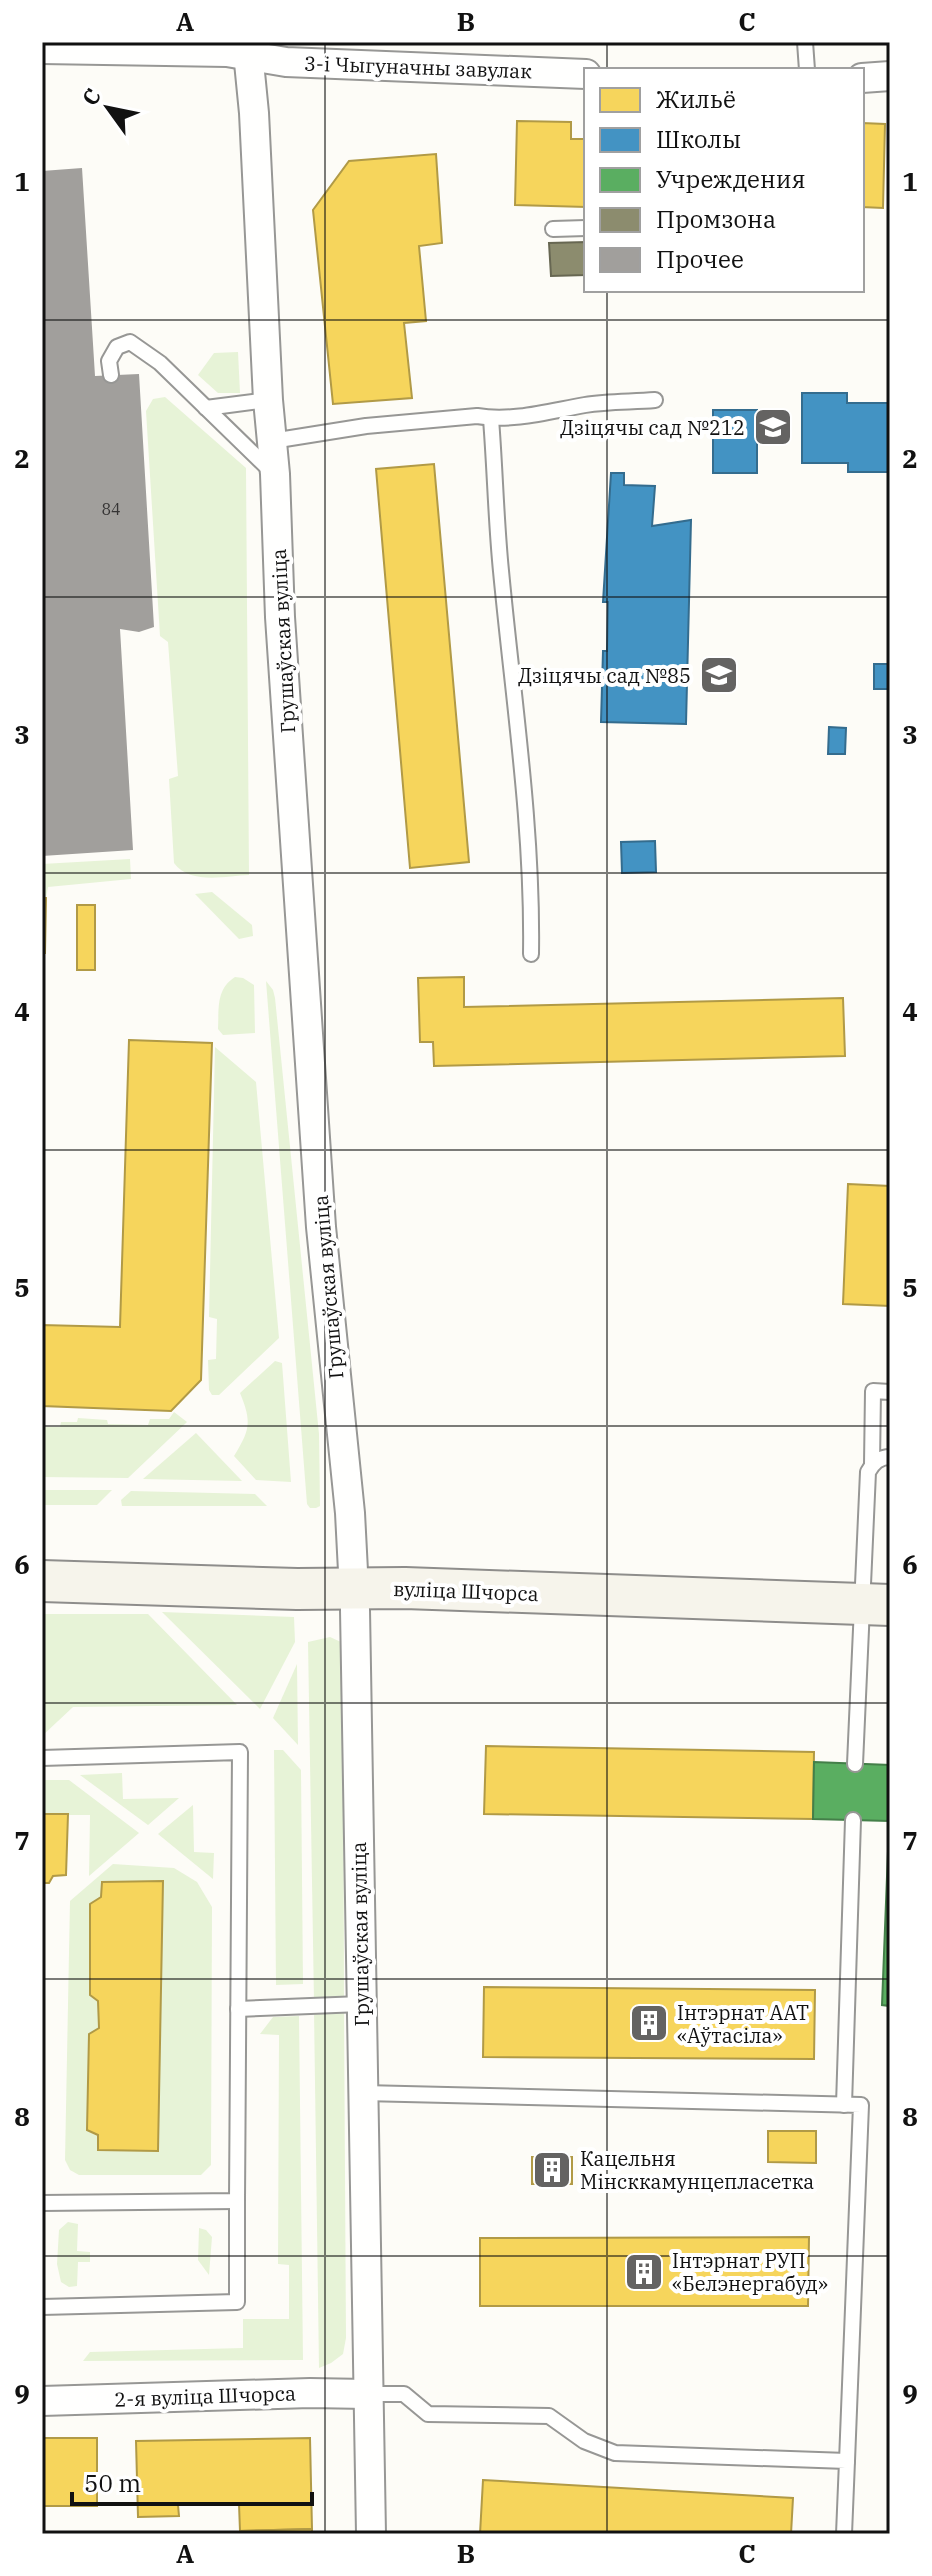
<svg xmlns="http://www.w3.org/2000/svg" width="932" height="2576" viewBox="0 0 932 2576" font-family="'IBM Plex Serif',serif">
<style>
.green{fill:#e7f3d7}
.homes{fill:#f6d55c;stroke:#b19a46;stroke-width:2}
.schools{fill:#4393c3;stroke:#346c8e;stroke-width:2}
.public{fill:#5aae61;stroke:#447f49;stroke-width:2}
.industry{fill:#8c8c6e;stroke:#676752;stroke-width:2}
.building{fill:#a19f9c}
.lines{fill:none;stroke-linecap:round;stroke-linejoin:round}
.service-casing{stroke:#979795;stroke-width:18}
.minor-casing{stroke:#979795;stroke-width:32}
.secondary-casing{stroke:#8e8d8b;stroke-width:44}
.service{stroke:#fffffe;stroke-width:14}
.minor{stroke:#fffffe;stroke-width:28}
.secondary{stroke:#f6f4eb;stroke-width:40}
.grid{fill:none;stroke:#111;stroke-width:2;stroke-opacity:0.55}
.labels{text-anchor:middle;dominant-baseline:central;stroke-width:8;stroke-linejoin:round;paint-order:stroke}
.number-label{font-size:16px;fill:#353434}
.street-label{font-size:20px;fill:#111;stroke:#fff}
.poi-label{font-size:20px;fill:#111;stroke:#fff;text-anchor:start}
.neatline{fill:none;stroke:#111;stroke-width:3}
.grid-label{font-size:26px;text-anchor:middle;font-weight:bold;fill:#111}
</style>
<rect width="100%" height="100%" fill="#fdfcf7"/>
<g class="green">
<path d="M238,352L240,393H218L198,375L214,353Z"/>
<path d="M165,397L246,468L249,875C225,876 190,885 174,863L169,779L178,776L168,642L160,636L146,411L153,399Z"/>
<path d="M130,859L131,879L48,887L46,898H42V864Z"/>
<path d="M212,892L252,925L253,936L239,939L195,894Z"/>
<path d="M235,977L243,978L254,985L255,1033L223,1035L218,1029C219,1008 216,989 235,977Z"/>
<path d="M266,981L273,990L275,998L319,1434L320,1506L316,1508H310L307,1504Z"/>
<path d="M215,1047L256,1082L279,1338L219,1395H212L209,1390L208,1360L216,1359L217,1319L209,1317Z"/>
<path d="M275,1361L282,1363L291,1482L256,1480L234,1456C250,1430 252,1422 240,1393Z"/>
<path d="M174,1412L187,1422L128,1478L42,1477V1427H60L61,1422H77L78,1418L107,1420L108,1424L148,1425L150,1419H169Z"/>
<path d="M196,1433L242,1481L143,1479Z"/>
<path d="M42,1490H112L97,1505H42Z"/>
<path d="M131,1491L255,1494L267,1506H122L121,1500Z"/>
<path d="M162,1612L294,1617L295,1642L260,1709Z"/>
<path d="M42,1614H148L237,1705L73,1707L42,1736Z"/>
<path d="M330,1637L343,1643L344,1999L314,2001L308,1642Z"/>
<path d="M297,1664L298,1745L273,1718Z"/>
<path d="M274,1750H283L301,1770L303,1984L276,1985Z"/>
<path d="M122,1773L123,1799L179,1798L148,1825L80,1775Z"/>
<path d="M42,1780H69L139,1833L89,1876L90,1815H42Z"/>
<path d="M193,1805L194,1852L214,1853L213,1879L158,1834Z"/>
<path d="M113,1864L174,1868L197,1882L212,1907L211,2165L201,2175H79L70,2170L65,2160L70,1901Z"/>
<path d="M344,2010L346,2338L343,2354L331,2363L319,2368L314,2011Z"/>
<path d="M299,2016L303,2360L83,2361L90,2352L243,2348V2319H289V2265L278,2264L279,2035L260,2034L273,2017Z"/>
<path d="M68,2222L78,2224L77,2251L90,2252V2262H78L77,2286L69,2287L61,2282L57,2264L59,2230Z"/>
<path d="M199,2228L206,2230L212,2237L209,2275L198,2260Z"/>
</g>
<g class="homes">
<path d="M517,121L571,122V139H586V207L515,205Z"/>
<path d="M862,123L885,124L883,208L862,207Z"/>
<path d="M436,154L442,243L419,246L426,321L404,323L412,398L333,404L313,210L349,161Z"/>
<path d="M434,464L469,862L410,868L376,469Z"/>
<path d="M42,898H46L45,953H42Z"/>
<rect x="77" y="905" width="18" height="65"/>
<path d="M464,977V1007L843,998L845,1056L434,1066L433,1042H420L418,978Z"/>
<path d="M129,1040L212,1043L201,1380L171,1411L42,1406V1325L120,1327Z"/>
<path d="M848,1184L890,1186V1306L843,1304Z"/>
<path d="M486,1746L814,1752L813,1819L484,1814Z"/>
<path d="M42,1814H68L66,1875L53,1876L49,1883H42Z"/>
<path d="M163,1881L158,2151L98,2150V2135L87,2130L89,2034L99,2028L98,2001L90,1995V1904L101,1897L102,1882Z"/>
<path d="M484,1987L815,1990L814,2059L483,2057Z"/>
<path d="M768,2131H816V2163L768,2162Z"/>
<rect x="532" y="2157" width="40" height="27"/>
<path d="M809,2237L808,2306H480V2238Z"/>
<rect x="42" y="2438" width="55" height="68"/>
<path d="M310,2438L312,2529L240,2531L239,2504L178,2505L179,2516L138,2517L136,2441Z"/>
<path d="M483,2480L793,2498L791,2534H480Z"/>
<path d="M312,2529V2534H240V2531Z"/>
</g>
<g class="schools">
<path d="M802,393H847V403H890V472H848V463H802Z"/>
<rect x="713" y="410" width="44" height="63"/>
<path d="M611,473H624V485L655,486L652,526L691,520L686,724L601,722L603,651H607L608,602H603Z"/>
<rect x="874" y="664" width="16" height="25"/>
<path d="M829,727L846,728L845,754H828Z"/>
<path d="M655,841L656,872L622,873L621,842Z"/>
</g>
<g class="public">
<path d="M814,1762L890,1765L889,1821L813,1819Z"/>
<path d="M890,1800V2006L882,2005Z"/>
</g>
<path class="industry" d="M586,242V275L551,276L549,243Z"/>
<path class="building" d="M82,168L95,376L139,374L154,627L139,632L120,629L133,850L42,856V171Z"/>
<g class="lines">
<g class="service-casing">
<g id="service">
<path d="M805,42L807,70"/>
<path d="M553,229L586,228"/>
<path d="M111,375L109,361L117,347L130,342L160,363L271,471"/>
<path d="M206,408L268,400"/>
<path d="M491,419C495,469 496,521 501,571C513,698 533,826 531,954"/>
<path d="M272,441L366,426L477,416C513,422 550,411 585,405C608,401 632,402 655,400"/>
<path d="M872,1464L873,1391L890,1392"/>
<path d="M42,1758L240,1752L237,2201L42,2203"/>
<path d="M855,1764L868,1472C873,1463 879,1457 890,1457"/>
<path d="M238,2009L361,2004"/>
<path d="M363,2093L861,2105L847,2461"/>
<path d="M844,2105L853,1820"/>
<path d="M42,2307L237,2302V2201"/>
<path d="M367,2394H404L428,2414L549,2416L584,2441L615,2453L847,2461L844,2534"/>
</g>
</g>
<g class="minor-casing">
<g id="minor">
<path d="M247,42L254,113L268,400L275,474L280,617L321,1227L350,1513L355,1610L371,2534"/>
<path d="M42,49L227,52L286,62L586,74"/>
<path d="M862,78L890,76"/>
<path d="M42,2401L310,2393L367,2394"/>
</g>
</g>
<g class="secondary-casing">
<path id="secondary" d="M42,1581L297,1589L405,1588L890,1605"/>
</g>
<use href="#service" class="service"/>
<use href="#minor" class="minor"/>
<use href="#secondary" class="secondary"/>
</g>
<path class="grid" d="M325,42V2534M607,42V70M607,290V2534M42,320H890M42,597H890M42,873H890M42,1150H890M42,1426H890M42,1703H890M42,1979H890M42,2256H890"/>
<defs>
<g id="school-square" transform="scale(2)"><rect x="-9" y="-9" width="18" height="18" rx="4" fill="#646362" stroke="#fff"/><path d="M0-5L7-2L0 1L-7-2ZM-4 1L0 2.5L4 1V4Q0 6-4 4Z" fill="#fff"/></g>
<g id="building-square" transform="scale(2)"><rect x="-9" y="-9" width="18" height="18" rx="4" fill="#646362" stroke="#fff"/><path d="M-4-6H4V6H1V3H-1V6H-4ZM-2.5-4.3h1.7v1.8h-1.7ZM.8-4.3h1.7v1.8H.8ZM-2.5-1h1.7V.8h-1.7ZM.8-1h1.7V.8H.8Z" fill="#fff"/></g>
</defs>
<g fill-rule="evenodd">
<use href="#school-square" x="773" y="427"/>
<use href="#school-square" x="719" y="675"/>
<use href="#building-square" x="649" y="2023"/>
<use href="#building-square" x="552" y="2170"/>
<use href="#building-square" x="644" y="2272"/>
</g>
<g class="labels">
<g class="number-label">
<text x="111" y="509">84</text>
</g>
<g class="street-label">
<text transform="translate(418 67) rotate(2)">3-і Чыгуначны завулак</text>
<text transform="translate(283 641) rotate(-93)">Грушаўская вуліца</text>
<text transform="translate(328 1287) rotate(-95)">Грушаўская вуліца</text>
<text transform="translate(466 1591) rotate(2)">вуліца Шчорса</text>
<text transform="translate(360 1934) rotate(-91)">Грушаўская вуліца</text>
<text transform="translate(205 2396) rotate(-2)">2-я вуліца Шчорса</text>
</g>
<g class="poi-label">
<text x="745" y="427" text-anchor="end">Дзіцячы сад №212</text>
<text x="691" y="675" text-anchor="end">Дзіцячы сад №85</text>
<text x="677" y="2012">Інтэрнат ААТ<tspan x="677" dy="23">«Аўтасіла»</tspan></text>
<text x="580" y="2158">Кацельня<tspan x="580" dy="23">Мінсккамунцепласетка</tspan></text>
<text x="672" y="2260">Інтэрнат РУП<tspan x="672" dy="23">«Белэнергабуд»</tspan></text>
</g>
</g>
<rect width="932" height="2576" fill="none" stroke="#ffffff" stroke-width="88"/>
<rect x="584" y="68" width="280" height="224" fill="#ffffff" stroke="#a0a0a0" stroke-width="2"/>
<rect x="600" y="88" width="40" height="24" fill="#f6d55c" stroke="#a0a0a0" stroke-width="2"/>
<text x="656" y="108" font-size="24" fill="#111111">Жильё</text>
<rect x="600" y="128" width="40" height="24" fill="#4393c3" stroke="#a0a0a0" stroke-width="2"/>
<text x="656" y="148" font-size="24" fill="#111111">Школы</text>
<rect x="600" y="168" width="40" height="24" fill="#5aae61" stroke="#a0a0a0" stroke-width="2"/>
<text x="656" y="188" font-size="24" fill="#111111">Учреждения</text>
<rect x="600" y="208" width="40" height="24" fill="#8c8c6e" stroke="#a0a0a0" stroke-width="2"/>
<text x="656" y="228" font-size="24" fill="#111111">Промзона</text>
<rect x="600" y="248" width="40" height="24" fill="#a19f9c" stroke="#a0a0a0" stroke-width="2"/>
<text x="656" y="268" font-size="24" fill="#111111">Прочее</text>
<g transform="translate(108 108) rotate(303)" stroke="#ffffff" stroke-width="6" paint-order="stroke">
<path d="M0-6L14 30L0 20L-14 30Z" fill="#111111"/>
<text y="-12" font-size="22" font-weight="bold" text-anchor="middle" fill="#111111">С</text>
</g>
<path d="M72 2492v12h240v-12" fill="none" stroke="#111111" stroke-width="4"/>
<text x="84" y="2492" font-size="24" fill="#111111" stroke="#ffffff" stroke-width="6" paint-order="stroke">50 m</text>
<rect x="44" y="44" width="844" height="2488" class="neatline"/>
<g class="grid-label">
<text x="185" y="31">A</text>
<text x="466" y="31">B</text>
<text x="747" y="31">C</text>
<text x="22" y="191">1</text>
<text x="910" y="191">1</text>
<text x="22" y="468">2</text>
<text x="910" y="468">2</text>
<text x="22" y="744">3</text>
<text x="910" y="744">3</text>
<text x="22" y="1021">4</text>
<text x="910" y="1021">4</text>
<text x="22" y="1297">5</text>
<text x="910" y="1297">5</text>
<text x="22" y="1574">6</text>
<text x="910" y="1574">6</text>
<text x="22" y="1850">7</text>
<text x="910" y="1850">7</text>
<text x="22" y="2126">8</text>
<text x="910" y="2126">8</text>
<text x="22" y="2403">9</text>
<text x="910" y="2403">9</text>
<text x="185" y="2563">A</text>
<text x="466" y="2563">B</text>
<text x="747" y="2563">C</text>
</g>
</svg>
